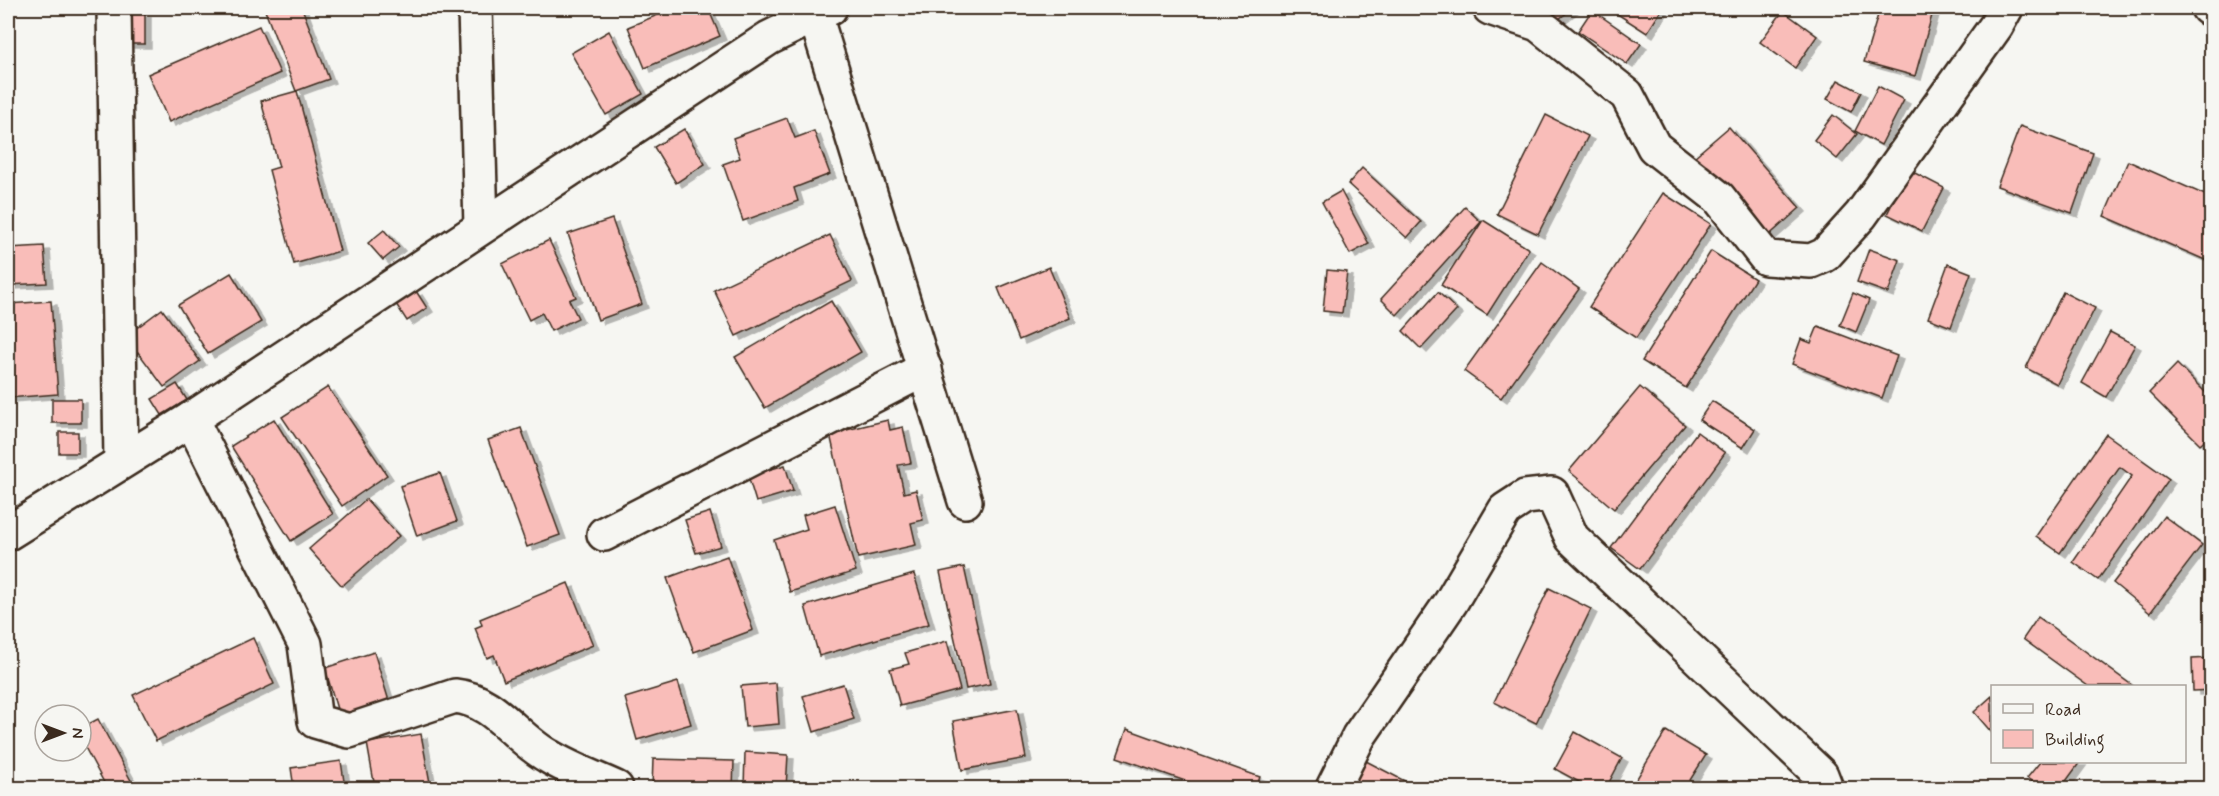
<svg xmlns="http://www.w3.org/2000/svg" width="2219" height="796" viewBox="0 0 2219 796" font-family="Mynerve,sans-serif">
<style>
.building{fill:#f9bdb9;stroke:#3b2a1e;stroke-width:1.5;filter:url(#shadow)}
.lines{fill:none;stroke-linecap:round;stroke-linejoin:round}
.street-casing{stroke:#3b2a1e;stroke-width:38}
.street{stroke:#f6f6f2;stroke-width:33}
</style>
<defs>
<filter id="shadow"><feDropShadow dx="6" dy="4" stdDeviation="0" flood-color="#0004"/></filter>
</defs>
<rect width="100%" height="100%" fill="#f6f6f2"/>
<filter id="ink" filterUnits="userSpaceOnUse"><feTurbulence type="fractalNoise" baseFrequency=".0167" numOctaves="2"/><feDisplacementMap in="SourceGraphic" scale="12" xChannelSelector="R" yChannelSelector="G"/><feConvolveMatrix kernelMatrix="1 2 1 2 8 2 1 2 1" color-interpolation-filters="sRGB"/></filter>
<g filter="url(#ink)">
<g class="building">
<path d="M264,8H302L329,79L296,91Z"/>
<path d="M675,8H708L720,36L645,68L628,27Z"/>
<path d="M1537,8H1573L1551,25Z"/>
<path d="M1608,8H1663L1647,33Z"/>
<path d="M1880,8H1934L1915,76L1864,62Z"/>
<path d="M1592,10L1641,44L1627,64L1578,31Z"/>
<path d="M1783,11L1817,36L1795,68L1760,42Z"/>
<rect x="124" y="13" width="21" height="31"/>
<path d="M259,26L280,73L169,122L148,74Z"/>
<path d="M609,31L643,94L606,115L571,53Z"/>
<path d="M1838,80L1861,92L1851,112L1827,99Z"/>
<path d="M1878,86L1904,100L1881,145L1855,131Z"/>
<path d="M297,91L340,251L294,264L269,170L279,167L261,101Z"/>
<path d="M1546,115L1588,136L1538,234L1497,214Z"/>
<path d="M1833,115L1857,134L1837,159L1814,140Z"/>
<path d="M787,118L795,138L814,131L830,174L794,188L798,201L743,221L723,164L740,158L733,138Z"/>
<path d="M2020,126L2093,153L2072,213L1997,186Z"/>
<path d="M1729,127L1800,208L1766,238L1694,157Z"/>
<path d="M684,129L705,164L676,183L654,147Z"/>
<path d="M2128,161L2212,198V263L2104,216Z"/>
<path d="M1362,168L1421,222L1407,238L1348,184Z"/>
<path d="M1909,170L1944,188L1922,231L1887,214Z"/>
<path d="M1341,191L1369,244L1350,254L1322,202Z"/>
<path d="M1663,193L1711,224L1636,338L1589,307Z"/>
<path d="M1465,207L1481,222L1397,315L1381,299Z"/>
<path d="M612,219L642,304L598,320L568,234Z"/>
<path d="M1483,220L1529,249L1487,315L1441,285Z"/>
<path d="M384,230L399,247L383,260L368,243Z"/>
<path d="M830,235L852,281L736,336L714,290Z"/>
<path d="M549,240L576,297L569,300L578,318L551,331L542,313L529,320L502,264Z"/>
<path d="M44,246L47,283L8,285V248Z"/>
<path d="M1869,249L1900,260L1888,293L1857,282Z"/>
<path d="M1711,251L1755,279L1686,388L1642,361Z"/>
<path d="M1542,262L1579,289L1501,398L1464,371Z"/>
<path d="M1948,264L1971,273L1951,327L1928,318Z"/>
<path d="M1049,267L1070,318L1019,340L998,288Z"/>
<path d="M1327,270L1347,272L1342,313L1323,311Z"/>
<path d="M231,273L261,322L208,354L178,305Z"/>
<path d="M416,291L427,308L407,321L396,304Z"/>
<path d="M1438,292L1457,310L1421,349L1403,331Z"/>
<path d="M2063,292L2095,308L2057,384L2026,368Z"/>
<path d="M1853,293L1869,300L1856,332L1840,325Z"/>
<path d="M51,301L58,394L8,398V304Z"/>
<path d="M831,301L861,352L765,408L735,357Z"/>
<path d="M162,309L200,361L164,387L126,336Z"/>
<path d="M1818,326L1897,356L1882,398L1792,364L1801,339L1811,343Z"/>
<path d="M2110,332L2135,345L2106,397L2082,383Z"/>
<path d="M2177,364L2212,399V433L2200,444L2149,393Z"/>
<path d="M177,384L187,400L162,415L152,399Z"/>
<path d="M328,387L387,475L342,506L282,417Z"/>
<path d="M1640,387L1685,425L1614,509L1569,471Z"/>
<rect x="52" y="399" width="29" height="24"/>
<path d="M1712,401L1755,429L1743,448L1699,420Z"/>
<path d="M274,419L333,514L291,541L231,446Z"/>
<path d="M888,420L890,430L903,427L911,463L898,465L904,493L916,490L923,520L911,523L916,545L858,558L830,434Z"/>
<path d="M521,428L560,535L527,547L488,440Z"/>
<rect x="59" y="432" width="19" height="21"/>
<path d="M1697,432L1725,453L1640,569L1611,548Z"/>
<path d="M2106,434L2169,479L2098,580L2073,562L2132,476L2120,467L2060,553L2036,536Z"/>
<path d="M785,465L793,491L756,502L748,476Z"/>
<path d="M440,473L457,521L417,536L400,486Z"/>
<path d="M366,499L399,536L342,586L309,549Z"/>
<path d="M835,505L856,571L790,592L774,540L807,529L803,515Z"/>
<path d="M710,512L721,546L696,553L685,520Z"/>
<path d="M2164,516L2202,545L2150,613L2113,583Z"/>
<path d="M727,556L753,630L694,652L667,578Z"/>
<path d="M964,567L990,684L966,689L940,572Z"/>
<path d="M914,574L929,624L819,656L805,606Z"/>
<path d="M568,583L593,645L504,681L494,655L487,658L475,628L482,625L480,619Z"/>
<path d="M1549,588L1591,609L1536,723L1494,702Z"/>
<path d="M2038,617L2133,686H2088L2023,639Z"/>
<path d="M253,638L274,684L156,741L133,695Z"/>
<path d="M947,641L960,690L900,706L890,669L909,664L905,653Z"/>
<path d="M374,652L389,701L339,716L325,668Z"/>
<path d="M2212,658V690L2193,691L2192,659Z"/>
<path d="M678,682L691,724L637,740L625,698Z"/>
<path d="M776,683L779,724L745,727L741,686Z"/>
<path d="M843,684L854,719L814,732L803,696Z"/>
<path d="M1992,696V733L1974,712Z"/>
<path d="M1017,709L1026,758L962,770L953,721Z"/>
<path d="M98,719L135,788H107L81,740V728Z"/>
<path d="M1127,729L1260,777L1256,788H1205L1117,757Z"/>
<path d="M1666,731L1706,755L1685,788H1631Z"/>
<path d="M1575,732L1622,758L1606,788H1590L1555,769Z"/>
<path d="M421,734L431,788H375L367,743Z"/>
<path d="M745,752L788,755L786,788H744Z"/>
<path d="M653,759L734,761L733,788H652Z"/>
<path d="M341,761L345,788H294L291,768Z"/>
<path d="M1366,761L1418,788H1352Z"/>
<path d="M2040,762H2080L2061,788H2041L2027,778Z"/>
</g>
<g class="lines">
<g class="street-casing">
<g id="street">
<path d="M114,8L121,461"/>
<path d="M475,8L481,227"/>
<path d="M1490,8L1538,24L1627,95L1654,147L1719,198L1766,258L1811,261L1825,255L1861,215L1996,26L2006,8"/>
<path d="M2208,8L2212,9"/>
<path d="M815,15L965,501"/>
<path d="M191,419L305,644L315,721L349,731L455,696C495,700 514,737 548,756C569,769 594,778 616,788"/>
<path d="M8,533L191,419L769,38L830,8"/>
<path d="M604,534L925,369"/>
<path d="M1333,788L1359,736L1451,602L1505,510L1525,497L1552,494L1572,538L1821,775L1826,788"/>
</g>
</g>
<use href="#street" class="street"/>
</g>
</g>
<rect width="2219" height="796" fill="none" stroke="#f6f6f2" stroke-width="30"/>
<rect x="15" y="15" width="2189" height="766" fill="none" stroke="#3b2a1e" stroke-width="2" filter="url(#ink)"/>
<rect x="1991" y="685" width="195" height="78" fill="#f6f6f2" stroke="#aba49d" stroke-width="1.5"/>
<rect x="2003" y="704" width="30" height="9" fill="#f6f6f2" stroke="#aba49d" stroke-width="1.5"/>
<text x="2045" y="715" font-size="18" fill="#3b2a1e">Road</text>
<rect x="2003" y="730" width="30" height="18" fill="#f9bdb9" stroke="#aba49d" stroke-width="1.5"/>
<text x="2045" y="745" font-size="18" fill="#3b2a1e">Building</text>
<g transform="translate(63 733) rotate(90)"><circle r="28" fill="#f6f6f2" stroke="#aba49d" stroke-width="1.5"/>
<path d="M0-4.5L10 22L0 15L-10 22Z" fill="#3b2a1e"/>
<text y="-9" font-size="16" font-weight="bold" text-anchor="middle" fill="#3b2a1e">N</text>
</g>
</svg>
